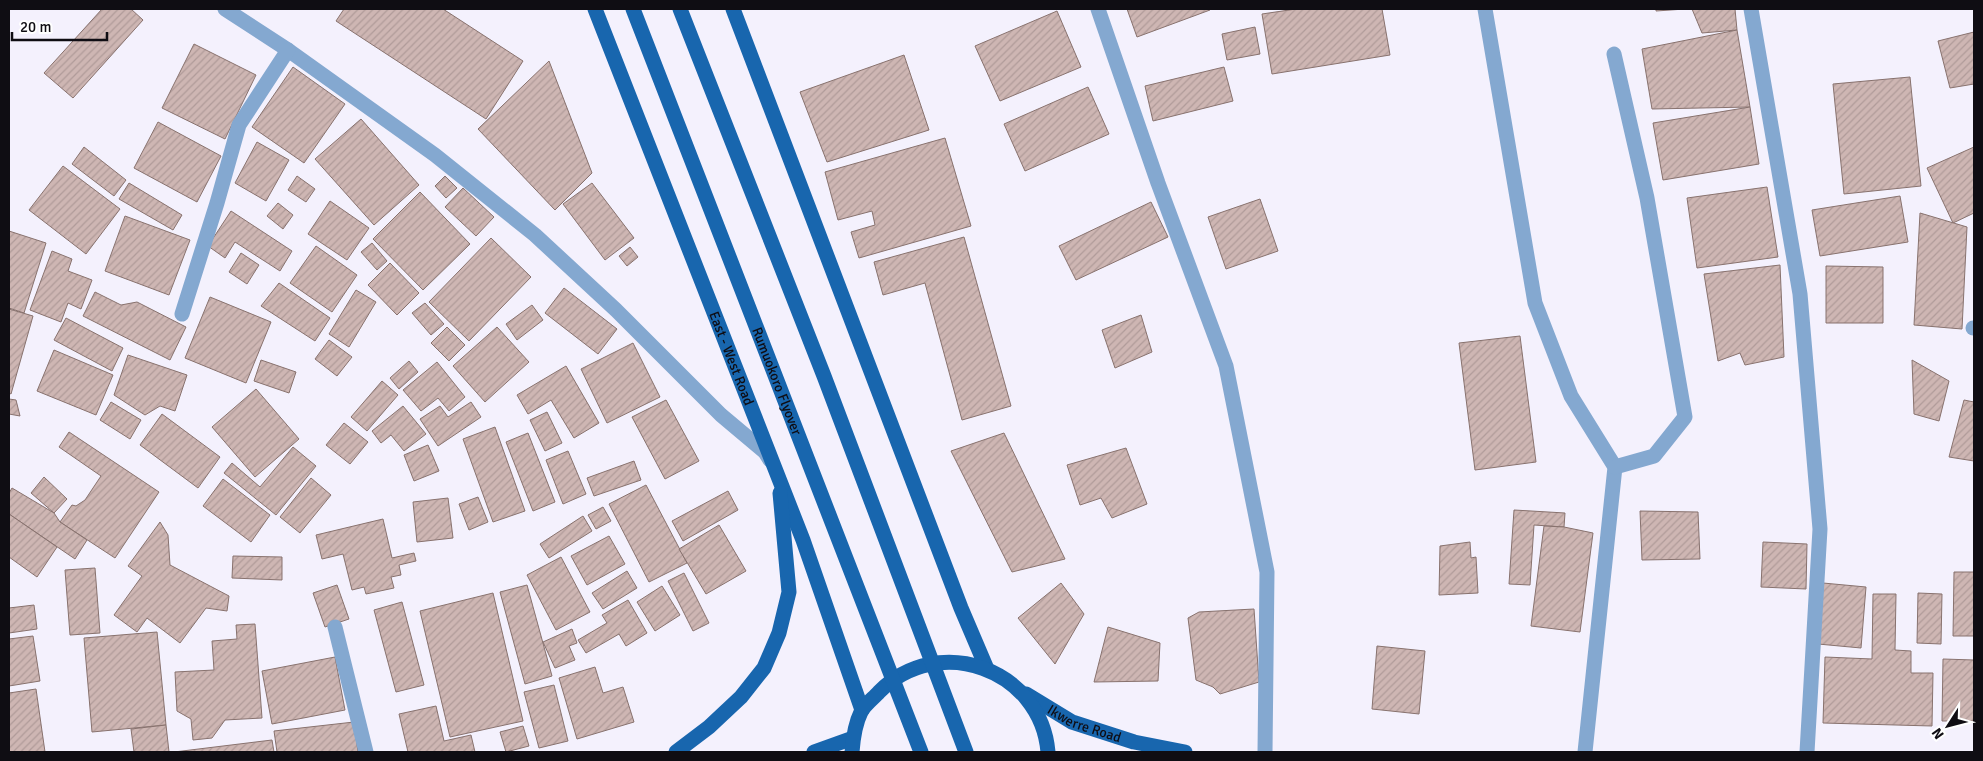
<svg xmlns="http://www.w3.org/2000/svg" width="1983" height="761" viewBox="0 0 1983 761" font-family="Signika,sans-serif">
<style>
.building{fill:url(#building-hatch);stroke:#88726e}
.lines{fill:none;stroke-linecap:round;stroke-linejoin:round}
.minor{stroke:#84a8d0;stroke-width:15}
.major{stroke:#1866ae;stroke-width:15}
.major-bridge{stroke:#1866ae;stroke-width:15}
.labels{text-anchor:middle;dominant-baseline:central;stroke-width:4.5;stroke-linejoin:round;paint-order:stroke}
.street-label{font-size:14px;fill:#0f0d13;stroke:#fff}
</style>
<defs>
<pattern id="building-hatch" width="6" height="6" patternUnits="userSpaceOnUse" patternTransform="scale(1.25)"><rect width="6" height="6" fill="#ceb6b3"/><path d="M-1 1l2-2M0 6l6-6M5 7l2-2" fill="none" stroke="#b09b99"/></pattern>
</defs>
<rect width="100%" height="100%" fill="#f4f1fd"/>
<g class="building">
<path d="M102,9H131L143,20L73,98L44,73Z"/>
<path d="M344,9H443L523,61L486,119L336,21Z"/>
<path d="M1127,9H1209L1210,10L1137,37Z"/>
<path d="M1296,9H1382L1390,55L1272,74L1262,14Z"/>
<path d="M1656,9H1685L1656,11Z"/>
<path d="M1692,9H1735L1737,30L1702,33Z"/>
<path d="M1057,11L1081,67L1000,101L975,46Z"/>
<path d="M1255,27L1260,54L1227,60L1222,34Z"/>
<path d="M1737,30L1750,107L1652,109L1642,49Z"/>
<path d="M1974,32V84L1950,88L1938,41Z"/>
<path d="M194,44L256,75L225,139L162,108Z"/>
<path d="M904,55L929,130L827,162L800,92Z"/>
<path d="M549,61L592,173L555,210L478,129Z"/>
<path d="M293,67L345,104L304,163L252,127Z"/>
<path d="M1224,67L1233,101L1153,121L1145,86Z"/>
<path d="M1910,77L1921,186L1844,194L1833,84Z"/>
<path d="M1088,87L1109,134L1025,171L1004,124Z"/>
<path d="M1750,107L1759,164L1663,180L1653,123Z"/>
<path d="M361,119L419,185L374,225L315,159Z"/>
<path d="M158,122L221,156L197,202L134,168Z"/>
<path d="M945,138L971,226L859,258L851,232L875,225L872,211L838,220L825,172Z"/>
<path d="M257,142L289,160L266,201L235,183Z"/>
<path d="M84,147L126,180L114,196L72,164Z"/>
<path d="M1974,147V213L1953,223L1927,168Z"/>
<path d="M63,166L120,209L86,254L29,210Z"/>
<path d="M297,176L315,189L306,202L288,190Z"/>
<path d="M445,176L457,188L446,198L435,186Z"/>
<path d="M129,183L182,215L173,230L119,199Z"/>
<path d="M592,183L634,238L605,260L563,204Z"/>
<path d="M1767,187L1778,257L1697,268L1687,198Z"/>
<path d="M463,188L494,217L476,236L445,207Z"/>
<path d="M420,192L470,244L423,290L373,239Z"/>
<path d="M1900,196L1908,242L1820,256L1812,210Z"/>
<path d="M1260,199L1278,251L1226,269L1208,217Z"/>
<path d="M330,201L369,228L347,260L308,234Z"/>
<path d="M1151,202L1168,237L1076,280L1059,246Z"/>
<path d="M278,203L293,215L283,229L267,216Z"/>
<path d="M231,211L292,251L280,271L235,242L225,258L208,246Z"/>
<path d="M1920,213L1967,227L1962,329L1914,325Z"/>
<path d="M125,216L190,240L169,295L105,271Z"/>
<path d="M9,231L46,243L24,313L9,308Z"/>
<path d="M964,237L1011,406L962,420L925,283L883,295L874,262Z"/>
<path d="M491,238L531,277L469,341L429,302Z"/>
<path d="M372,243L387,261L377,270L361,252Z"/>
<path d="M316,246L357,275L332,312L290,283Z"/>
<path d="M630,247L638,257L627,266L619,256Z"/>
<path d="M52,251L72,259L68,271L92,280L81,309L68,303L61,322L30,310Z"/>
<path d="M241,253L259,265L247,284L229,272Z"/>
<path d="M390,263L419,293L397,315L368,285Z"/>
<path d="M1780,265L1784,357L1745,365L1740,353L1718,361L1704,274Z"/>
<path d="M1826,266L1883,267V323H1826Z"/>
<path d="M279,283L330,318L315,341L261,306Z"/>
<path d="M564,288L617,329L598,354L545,313Z"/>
<path d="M356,290L376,302L349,347L329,334Z"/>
<path d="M95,292L121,305L137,302L186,327L170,360L83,316Z"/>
<path d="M210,297L271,322L246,383L185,358Z"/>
<path d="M425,303L444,324L431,335L412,313Z"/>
<path d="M532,305L543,320L517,340L506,324Z"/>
<path d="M9,309L33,316L11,394L9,393Z"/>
<path d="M1141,315L1152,352L1115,368L1102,330Z"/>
<path d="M66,318L123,348L112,371L54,340Z"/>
<path d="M447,327L465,345L449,361L431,343Z"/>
<path d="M497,327L529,362L485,402L453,366Z"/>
<path d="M1520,336L1536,462L1475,470L1459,343Z"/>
<path d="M329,340L352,357L337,376L315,359Z"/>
<path d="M633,343L660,397L607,423L581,369Z"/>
<path d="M54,350L113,375L96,415L37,391Z"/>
<path d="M128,355L187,375L175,411L160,406L145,415L114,395Z"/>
<path d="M261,360L296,372L289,393L254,381Z"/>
<path d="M1912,360L1949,381L1939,421L1914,414Z"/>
<path d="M409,361L418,372L399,389L390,378Z"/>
<path d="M437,362L465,397L449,411L438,398L421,411L403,390Z"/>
<path d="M566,366L599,423L574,438L551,400L528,414L517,395Z"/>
<path d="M382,381L398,395L367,431L351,417Z"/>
<path d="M256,389L299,439L255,477L212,427Z"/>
<path d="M9,399L16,400L20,416L9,414Z"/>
<path d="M666,400L699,461L665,479L632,417Z"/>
<path d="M1964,400L1974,402V461L1949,457Z"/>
<path d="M111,402L141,420L130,439L100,420Z"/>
<path d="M471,402L481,417L438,446L420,419L440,406L448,417Z"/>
<path d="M403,406L426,434L404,451L391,435L381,443L372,431Z"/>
<path d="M547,412L562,443L545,451L530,420Z"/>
<path d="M162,414L220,457L198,488L140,445Z"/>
<path d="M344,423L368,442L350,464L326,445Z"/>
<path d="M495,427L525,511L493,522L463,439Z"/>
<path d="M69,432L159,492L115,558L60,522L72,505L76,506L85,500L101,476L59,447Z"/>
<path d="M528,433L555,502L533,511L506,442Z"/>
<path d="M1004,433L1065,559L1012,572L951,451Z"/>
<path d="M428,445L439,471L414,481L404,455Z"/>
<path d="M293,447L316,466L276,515L224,473L232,463L260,487Z"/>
<path d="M1126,448L1147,504L1112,518L1101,498L1080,505L1067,465Z"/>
<path d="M568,451L586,494L563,504L546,460Z"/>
<path d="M634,461L641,480L594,496L587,478Z"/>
<path d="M44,477L67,499L54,513L31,493Z"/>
<path d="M311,478L331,495L300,533L280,517Z"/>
<path d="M223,479L270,515L251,542L203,506Z"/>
<path d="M646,485L687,563L649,582L609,504Z"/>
<path d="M12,488L54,513L60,522L87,540L75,559L9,514V493Z"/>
<path d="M728,491L738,510L683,541L672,521Z"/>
<path d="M478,497L488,522L469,530L459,504Z"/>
<path d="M448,498L453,538L417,542L413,502Z"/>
<path d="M603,507L611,521L596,529L588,515Z"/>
<path d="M1514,510L1565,513L1564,527L1534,525L1530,585L1509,584Z"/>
<path d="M1640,511L1698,512L1700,559L1642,560Z"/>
<path d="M9,514L57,547L37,577L9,557Z"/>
<path d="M583,516L592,531L549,558L540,544Z"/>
<path d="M383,519L392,558L414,553L416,561L399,565L401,575L391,577L394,588L366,594L364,587L352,590L343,554L322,559L316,535Z"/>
<path d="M160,522L168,535L170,565L229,596L227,611L206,608L180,643L147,618L137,632L114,615L142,576L128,566Z"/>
<path d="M719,525L746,571L706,594L679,549Z"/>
<path d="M1544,526L1564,527L1593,533L1580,632L1531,626Z"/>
<path d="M609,536L625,564L587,585L571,556Z"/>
<path d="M1470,542L1471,558L1476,557L1478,593L1439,595L1440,546Z"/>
<path d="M1763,542L1807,544L1806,589L1761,587Z"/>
<path d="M233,556L282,557V580L232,578Z"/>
<path d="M561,557L590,612L556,630L527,575Z"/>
<path d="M95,568L100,633L70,635L65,570Z"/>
<path d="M627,571L637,588L603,609L592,593Z"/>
<path d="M1954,572H1974V636H1953Z"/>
<path d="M684,573L709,623L693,631L668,581Z"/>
<path d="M1061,583L1084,614L1055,664L1018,618Z"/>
<path d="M1823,583L1866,587L1861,648L1818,644Z"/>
<path d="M337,585L349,619L325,627L313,593Z"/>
<path d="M527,585L552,676L525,684L500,592Z"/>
<path d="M662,586L680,615L655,631L637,602Z"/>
<path d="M493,593L523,721L450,737L420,611Z"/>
<path d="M1918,593L1942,594L1941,644L1917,643Z"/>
<path d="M1873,594H1896L1895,650L1911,651V673H1933L1932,726L1823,723L1825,657L1872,659Z"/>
<path d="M628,600L647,633L626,646L619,634L586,653L578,640L607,623L602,615Z"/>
<path d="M402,602L424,685L396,692L374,610Z"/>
<path d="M34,605L37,629L9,633V608Z"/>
<path d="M1254,609L1259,682L1220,694L1213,687L1196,680L1188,618L1199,612Z"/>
<path d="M255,624L262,718L225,720L212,738L193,740L191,719L177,711L175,672L214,670L212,641L237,639L236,625Z"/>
<path d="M1108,627L1160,643L1158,681L1094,682Z"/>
<path d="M572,629L577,643L569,646L575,660L555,668L543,642Z"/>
<path d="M157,632L166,725L92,732L84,638Z"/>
<path d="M33,636L40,681L9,686V639Z"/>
<path d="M1377,646L1425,651L1419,714L1372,709Z"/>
<path d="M335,657L345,710L272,724L262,671Z"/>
<path d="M1943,659L1974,660V721H1942Z"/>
<path d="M595,667L603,693L623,687L634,722L577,739L559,678Z"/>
<path d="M554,685L568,741L539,748L524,692Z"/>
<path d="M36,689L45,752H9V693Z"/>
<path d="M436,706L444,741L471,735L475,752H408L399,714Z"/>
<path d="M354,722L358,752H277L274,731Z"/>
<path d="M166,725L169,752H134L131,729Z"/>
<path d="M523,726L529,746L506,752L500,732Z"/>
<path d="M272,740L274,752H174Z"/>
</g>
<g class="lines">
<g class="minor">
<path d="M225,9L288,50L435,155L535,235L616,310L721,415L765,452L770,460"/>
<path d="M1098,9L1158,183L1226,366L1267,572L1265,752"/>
<path d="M1485,9L1535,303L1571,396L1615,467L1585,752"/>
<path d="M1751,9L1800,294L1820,529L1807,752"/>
<path d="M1614,54L1647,198L1685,417L1654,456L1615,467"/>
<path d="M182,314L217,203L239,125L288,50"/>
<path d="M1973,328H1974"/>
<path d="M335,627L366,752"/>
</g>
<g class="major">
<path id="s1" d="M595,9L803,540L862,710"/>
<path d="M733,9L961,608L987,669"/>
<path id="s2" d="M1026,694L1072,722L1134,742L1185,752"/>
<path d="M676,752L709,727L741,697L764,668L779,633L789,592L780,493"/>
<path d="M814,752L853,738"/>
<path d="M852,752C853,739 855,724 861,712C865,704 874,698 879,692C938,632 1041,669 1048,752"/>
</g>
<g class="major-bridge">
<path id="s3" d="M633,9L921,752"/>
<path d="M680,9L824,376L966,752"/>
</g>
</g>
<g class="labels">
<g class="street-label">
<text stroke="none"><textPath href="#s1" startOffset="375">East - West Road</textPath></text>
<text stroke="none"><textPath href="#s3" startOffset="399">Rumuokoro Flyover</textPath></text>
<text stroke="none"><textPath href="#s2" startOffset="66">Ikwerre Road</textPath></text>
</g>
</g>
<rect width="1983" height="761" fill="none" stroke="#0f0d13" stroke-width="20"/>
<g transform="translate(1948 726) rotate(234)" stroke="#ffffff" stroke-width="4" paint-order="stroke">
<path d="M0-4L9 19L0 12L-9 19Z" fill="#0f0d13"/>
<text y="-8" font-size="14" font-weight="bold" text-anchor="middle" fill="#0f0d13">N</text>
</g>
<path d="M12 32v8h95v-8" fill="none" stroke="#0f0d13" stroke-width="2.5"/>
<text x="20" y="32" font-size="15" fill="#0f0d13" stroke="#ffffff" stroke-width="4" paint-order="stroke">20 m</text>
</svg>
